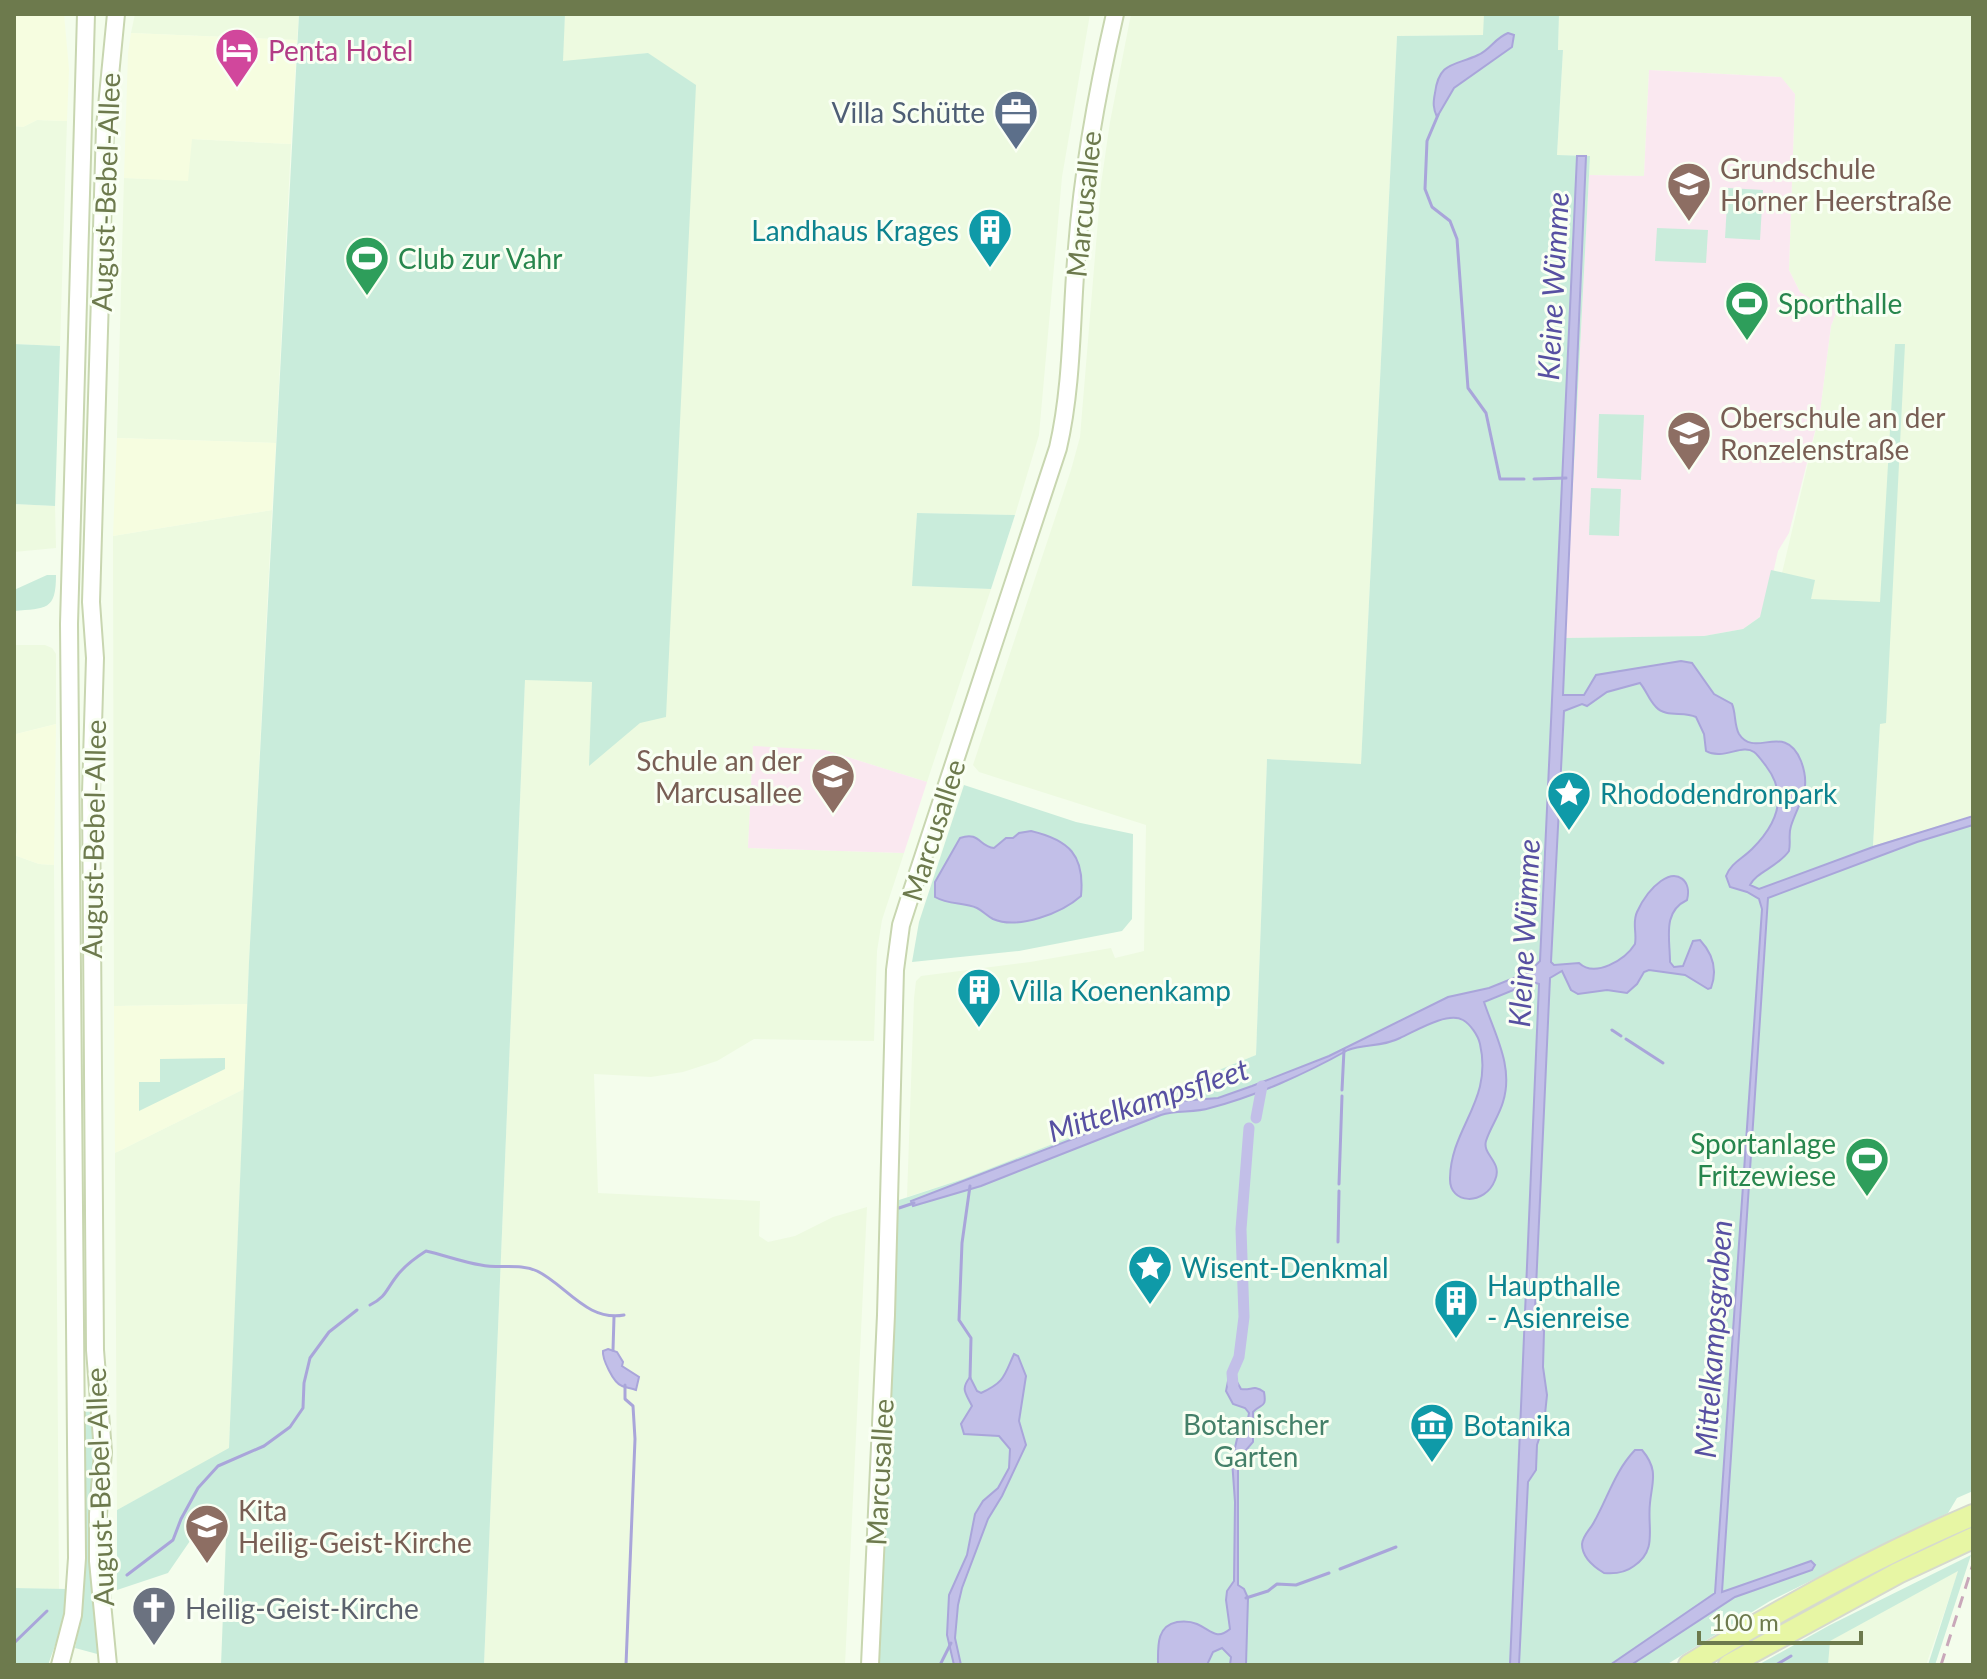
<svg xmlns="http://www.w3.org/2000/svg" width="1987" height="1679" viewBox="0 0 1987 1679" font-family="Lato,sans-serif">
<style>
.residential{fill:#edfae0}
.commercial{fill:#f6fde0}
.education{fill:#fae8f0}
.green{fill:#c9ecdb}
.water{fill:#c2bfe8;stroke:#a9a5da;stroke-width:2}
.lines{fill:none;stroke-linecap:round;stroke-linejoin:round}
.stream{stroke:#a9a5da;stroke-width:3}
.canal{stroke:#c2bfe8;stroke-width:11}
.secondary-casing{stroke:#c8d6b0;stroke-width:20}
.highway-casing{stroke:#d6dacd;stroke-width:24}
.secondary{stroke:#fff;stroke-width:16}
.highway{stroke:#e7f6a4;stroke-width:20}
.rail{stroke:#c9a8ba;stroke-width:3;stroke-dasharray:12 8;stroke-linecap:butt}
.labels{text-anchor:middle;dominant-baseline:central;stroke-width:6;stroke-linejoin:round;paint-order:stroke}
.hotel-label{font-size:28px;fill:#b23c85;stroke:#f9fff3;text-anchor:start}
.service-label{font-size:28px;fill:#4e5e75;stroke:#f9fff3;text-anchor:end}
.education-label{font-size:28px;fill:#785e54;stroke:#f9fff3;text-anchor:start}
.street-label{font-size:28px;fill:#6d7a4d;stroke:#f9fff3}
.culture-label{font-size:28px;fill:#0d838f;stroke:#f9fff3;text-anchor:start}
.leisure-label{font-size:28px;fill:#27864d;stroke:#f9fff3;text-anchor:start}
.park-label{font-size:28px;fill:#448069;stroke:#f9fff3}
.worship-label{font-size:28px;fill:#5b616d;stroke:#f9fff3;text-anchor:start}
.water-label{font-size:30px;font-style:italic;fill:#5750a2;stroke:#f9fff3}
</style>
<rect width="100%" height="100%" fill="#f4fdec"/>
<g class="residential">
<path d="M135,14H299L297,40L131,33Z"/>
<path d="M565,14H1090L1062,177L1039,435L1015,515L917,513L913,586L991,589L927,782L825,750L753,747L748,848L904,853L882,920L877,951L874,1041L754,1039L717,1061L683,1072L651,1077L594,1074L598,1193L760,1201L759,1236L768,1242L795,1236L833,1217L867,1207L845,1665H484L525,679L648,53L562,62Z"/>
<path d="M1131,14H1484V35L1397,36L1361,765L1267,759L1256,1055L1158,1095L1159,1103L963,1179L907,1197L914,998L916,981L921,976L1030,962L1111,948L1115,958L1144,951L1146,825L979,772L973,765L1071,470L1080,437L1101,184L1110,122Z"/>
<path d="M1559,14H1973V816L1873,847L1880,723H1885L1807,616L1814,580L1782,573L1820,412L1831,326L1837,311L1850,309L1814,301L1800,292L1789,270L1795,94L1780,77L1649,70L1644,176L1589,175L1590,156L1557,155L1563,51L1558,50Z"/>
<path d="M37,120L67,121L60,346L14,344V126L23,127Z"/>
<path d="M191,139L291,144L276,443L117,438L124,178L187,180Z"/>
<path d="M14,504L55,506L56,548L14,552Z"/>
<path d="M272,510L247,1004L114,1006L113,536Z"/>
<path d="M14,645H45L52,648L56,654V724L16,734L17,832L14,842Z"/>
<path d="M14,855L39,864L54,865L59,1589L14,1588Z"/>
<path d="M244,1089L229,1449L117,1510L115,1153Z"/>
<path d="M1959,1570L1926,1665H1828L1829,1641Z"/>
</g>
<g class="commercial">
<path d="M14,14H64L69,69L67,121L37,120L23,127L14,126Z"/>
<path d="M131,33L297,40L291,144L192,139L188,181L124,178L128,53Z"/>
<path d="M117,438L276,443L272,510L113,536Z"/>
<path d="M56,724L54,865L39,864L14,855L17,832L16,734Z"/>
<path d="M247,1004L244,1089L115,1153L114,1006Z"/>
</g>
<g class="education">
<path d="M1649,70L1781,77L1795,94L1789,270L1800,292L1814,301L1853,309L1837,311L1831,326L1820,412L1789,533L1778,551L1764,614L1743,629L1704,636L1565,638L1589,175L1644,176Z"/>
<path d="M753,746L825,750L927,782L904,853L748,848Z"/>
</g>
<g class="green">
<path d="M299,14H565L563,61L648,53L696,85L666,717L640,723L589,766L592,682L525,680L484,1665H221L226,1538H192L168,1573L117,1590V1510L229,1448L249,962Z"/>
<path d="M1484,14H1559L1558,50H1563L1557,155L1590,156L1565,638L1704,636L1743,629L1760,617L1771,570L1815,580L1811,599L1880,602L1895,344H1905L1886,723L1880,724L1873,846L1973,816V1491L1957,1498L1948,1513L1770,1601L1666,1665H877L896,1201L963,1179L1158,1103L1157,1095L1256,1055L1267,759L1361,764L1397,36L1483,35Z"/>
<path d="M1728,188L1763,190L1760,240L1725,238Z"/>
<path d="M1657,228L1708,230L1706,263L1655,261Z"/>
<path d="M14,344L60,346L55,506L14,504Z"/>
<path d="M1599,414L1644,415L1641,480L1597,478Z"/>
<path d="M1591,488L1621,489L1619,536L1589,535Z"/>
<path d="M917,513L1015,515L991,589L912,586Z"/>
<path d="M47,575H56C56,611 46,608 14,611V590Z"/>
<path d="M964,785L1076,822L1133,834L1132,919L1122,931L1019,951L912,962L919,922Z"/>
<path d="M225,1058V1069L139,1111V1082H160V1059Z"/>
<path d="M88,1410L93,1415L92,1516L101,1655L75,1648L82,1613L84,1411Z"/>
<path d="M1971,1555L1935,1665H1928L1958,1571L1830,1641L1828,1665H1758L1830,1625Z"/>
<path d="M14,1588L68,1589L66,1615L48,1665H14Z"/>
</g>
<g class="water">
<path d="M1508,33L1514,35L1512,47L1454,88L1437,117C1433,108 1433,103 1435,93C1439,61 1455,66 1478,55C1490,50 1495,38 1508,33Z"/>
<path d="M1577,156H1586L1563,695H1584L1596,675L1681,661L1692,663L1714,694L1732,704C1736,713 1734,725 1739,734C1755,759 1785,721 1801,761C1812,790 1799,801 1791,826C1788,835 1791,842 1789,851C1778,867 1756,872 1750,885L1759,889L1873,847L1973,816V825L1917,842L1768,898L1722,1592L1811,1561L1815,1565L1812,1570L1735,1597L1631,1665H1610L1715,1593L1762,909L1759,899L1747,892L1730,887L1726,876C1731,863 1742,859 1752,849C1776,825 1789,796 1766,766C1763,762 1758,755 1754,752C1742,743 1723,761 1706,751L1704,734L1696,717C1683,711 1666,718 1656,707C1649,700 1646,690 1640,683L1607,692L1587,706L1582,704L1564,711L1551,962L1554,965L1579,963C1595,978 1625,960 1635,944C1637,932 1632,923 1637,912C1642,901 1651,888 1661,881C1678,869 1692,881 1687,900C1662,912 1670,938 1670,962L1674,967L1683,966L1693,941L1700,940C1713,954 1718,969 1711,988L1708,989L1685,975L1649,970L1644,972L1637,984L1627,993L1607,990L1578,994L1571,990L1562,971L1550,978L1535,1310L1544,1331L1543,1367L1547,1395L1544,1424L1537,1445L1536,1470L1528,1482L1519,1665H1510L1539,984L1533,982L1484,1002C1495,1035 1514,1067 1503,1102C1499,1116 1490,1128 1486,1141C1482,1155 1503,1162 1495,1180C1485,1206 1449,1205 1450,1178C1451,1127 1493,1101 1480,1044C1478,1035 1470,1024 1463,1020C1447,1011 1414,1032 1400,1038C1383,1047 1364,1044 1348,1050C1307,1073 1254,1097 1210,1108C1194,1113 1177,1110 1161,1115L981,1186L913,1206L911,1201L1169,1102L1218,1098L1252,1086L1329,1056L1448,997L1489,988L1529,972L1540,961Z"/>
<path d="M1031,831C1069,840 1085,855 1081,896C1062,913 1018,930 993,919C987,916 983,911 977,908C963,902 949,905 935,897V882L960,838C980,831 979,847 994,848L1006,838H1013L1019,833Z"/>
<path d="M608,1349L617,1352L623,1362L622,1366L639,1377L636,1390C631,1388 626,1388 622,1386C613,1383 602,1358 603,1351Z"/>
<path d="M1014,1354L1018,1356L1026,1376L1019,1421L1026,1445L1002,1496L988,1519L962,1588L958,1605L955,1638L961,1665H954L947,1635L949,1595L967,1555L975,1514L983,1501L998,1488L1009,1468L1010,1449L999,1436L964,1434L961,1424L972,1406C966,1393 960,1390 970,1377L977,1391L981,1393C1005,1382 1004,1376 1014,1354Z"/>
<path d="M1232,1373L1241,1389C1251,1391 1254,1384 1264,1392C1267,1409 1261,1403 1253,1412V1442L1241,1456L1238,1468V1585L1244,1589L1248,1598L1246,1665H1230L1231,1657L1222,1648L1213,1652L1207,1665H1158C1158,1647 1156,1626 1177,1622C1184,1621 1190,1621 1197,1624C1211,1630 1216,1641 1230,1629L1226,1600L1227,1591L1234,1581L1235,1502L1232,1460L1237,1439L1247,1424L1249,1413L1245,1408L1233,1404L1226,1391L1229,1376Z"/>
<path d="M1635,1450H1642C1659,1470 1652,1482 1650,1503C1647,1528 1658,1550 1634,1566C1625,1573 1615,1574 1604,1573C1594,1567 1582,1558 1582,1544C1583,1535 1590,1530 1594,1522C1608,1497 1615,1471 1635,1450Z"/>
</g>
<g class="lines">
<g class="stream">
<path d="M1438,115L1427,141L1425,189L1432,207L1450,221L1457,239L1468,388L1486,413L1500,479H1524"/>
<path d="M1534,479L1566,478"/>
<path d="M1612,1030L1621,1036"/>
<path d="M1626,1039L1663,1063"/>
<path d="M1342,1090L1344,1050"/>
<path d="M1339,1184L1342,1096"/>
<path d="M899,1208L914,1203"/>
<path d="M1338,1242L1339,1191"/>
<path d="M370,1305C386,1297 386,1290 396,1277C404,1266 415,1258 426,1251C444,1255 462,1262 481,1265C499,1269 520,1263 537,1271C566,1285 587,1322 624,1315"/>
<path d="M613,1350L614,1317"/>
<path d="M970,1378L971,1338L959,1320L962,1243L970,1186"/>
<path d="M625,1385V1399L633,1406L635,1439L626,1665"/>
<path d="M1340,1569L1396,1547"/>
<path d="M127,1575L173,1540L181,1519L198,1488L218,1466L264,1446L290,1427L303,1408L304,1383L310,1358L329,1332L357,1310"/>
<path d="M1246,1598L1268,1591L1277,1584L1296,1585L1329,1573"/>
<path d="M14,1643L47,1611"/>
<path d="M940,1665L951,1643"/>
<path d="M1776,1665L1791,1656"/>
</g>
<g class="canal">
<path d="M1256,1118L1262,1086"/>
<path d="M1233,1385L1232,1373L1239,1357L1244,1317L1241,1229L1249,1128"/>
</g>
<g class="secondary-casing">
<g id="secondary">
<path d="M60,1665L73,1615L77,1558L69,624L86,14"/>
<path d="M108,1665L98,1561V1514L103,1452L95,1350L91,793L95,658L91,602L105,127L116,14"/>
<path d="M870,1665L886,1315L895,970L901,925L910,897L1058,448C1073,383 1071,315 1077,248C1083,169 1097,92 1115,14"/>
</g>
</g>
<g class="highway-casing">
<g id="highway">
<path d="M1689,1665C1780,1609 1875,1557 1973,1515"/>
<path d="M1729,1665L1898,1573L1973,1538"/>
</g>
</g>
<use href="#secondary" class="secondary"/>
<use href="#highway" class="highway"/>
<path class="rail" d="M1941,1665L1973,1564"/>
</g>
<defs>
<g id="hotel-pin" transform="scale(2.3)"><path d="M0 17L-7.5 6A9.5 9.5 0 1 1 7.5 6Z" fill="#d1479c" stroke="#f9fff3"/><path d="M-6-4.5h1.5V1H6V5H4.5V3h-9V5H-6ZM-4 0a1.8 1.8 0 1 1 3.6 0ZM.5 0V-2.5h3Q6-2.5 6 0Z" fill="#fff"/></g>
<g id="office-pin" transform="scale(2.3)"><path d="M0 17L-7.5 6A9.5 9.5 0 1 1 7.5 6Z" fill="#5c6f8a" stroke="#f9fff3"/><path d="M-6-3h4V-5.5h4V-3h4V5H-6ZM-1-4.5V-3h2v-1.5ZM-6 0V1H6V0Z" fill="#fff"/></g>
<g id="school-pin" transform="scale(2.3)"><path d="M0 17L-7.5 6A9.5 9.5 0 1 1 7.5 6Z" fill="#8d6e63" stroke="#f9fff3"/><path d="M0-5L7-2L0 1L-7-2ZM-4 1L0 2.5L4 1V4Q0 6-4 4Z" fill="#fff"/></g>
<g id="building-pin" transform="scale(2.3)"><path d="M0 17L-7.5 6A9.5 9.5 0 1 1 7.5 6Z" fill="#0f9aa8" stroke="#f9fff3"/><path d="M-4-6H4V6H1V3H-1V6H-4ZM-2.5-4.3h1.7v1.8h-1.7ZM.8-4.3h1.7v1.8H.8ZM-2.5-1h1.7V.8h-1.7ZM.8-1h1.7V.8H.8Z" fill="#fff"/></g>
<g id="stadium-pin" transform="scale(2.3)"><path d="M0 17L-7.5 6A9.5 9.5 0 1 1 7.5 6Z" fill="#2e9e5b" stroke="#f9fff3"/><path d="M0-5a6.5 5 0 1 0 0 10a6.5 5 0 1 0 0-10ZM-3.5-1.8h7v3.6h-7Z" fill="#fff"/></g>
<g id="sight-pin" transform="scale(2.3)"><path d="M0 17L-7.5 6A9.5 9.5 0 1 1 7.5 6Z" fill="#0f9aa8" stroke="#f9fff3"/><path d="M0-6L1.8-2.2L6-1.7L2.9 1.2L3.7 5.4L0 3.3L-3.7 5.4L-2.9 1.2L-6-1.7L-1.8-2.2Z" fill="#fff"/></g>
<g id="museum-pin" transform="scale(2.3)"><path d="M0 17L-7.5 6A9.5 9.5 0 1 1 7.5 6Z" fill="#0f9aa8" stroke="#f9fff3"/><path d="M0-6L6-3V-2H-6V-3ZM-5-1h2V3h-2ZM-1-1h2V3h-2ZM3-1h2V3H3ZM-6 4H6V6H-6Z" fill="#fff"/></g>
<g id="church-pin" transform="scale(2.3)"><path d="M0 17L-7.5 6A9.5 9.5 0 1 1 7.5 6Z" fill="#6b7280" stroke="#f9fff3"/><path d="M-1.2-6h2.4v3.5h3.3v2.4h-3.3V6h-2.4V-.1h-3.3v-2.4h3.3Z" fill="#fff"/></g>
</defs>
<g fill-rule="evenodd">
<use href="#hotel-pin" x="237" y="50"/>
<use href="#office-pin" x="1016" y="112"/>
<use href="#school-pin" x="1689" y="184"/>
<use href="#building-pin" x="990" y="230"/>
<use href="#stadium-pin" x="367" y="258"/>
<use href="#stadium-pin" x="1747" y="303"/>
<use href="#school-pin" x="1689" y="433"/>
<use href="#school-pin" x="833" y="776"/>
<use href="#sight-pin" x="1569" y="793"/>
<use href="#building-pin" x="979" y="990"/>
<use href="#stadium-pin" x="1867" y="1159"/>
<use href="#sight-pin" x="1150" y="1267"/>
<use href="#building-pin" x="1456" y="1301"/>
<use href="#museum-pin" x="1432" y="1425"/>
<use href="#school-pin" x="207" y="1526"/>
<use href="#church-pin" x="154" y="1608"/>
</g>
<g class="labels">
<g class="hotel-label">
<text x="268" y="50">Penta Hotel</text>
</g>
<g class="service-label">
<text x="985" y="112">Villa Schütte</text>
</g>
<g class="education-label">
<text x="1720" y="168">Grundschule<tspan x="1720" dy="32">Horner Heerstraße</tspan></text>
<text x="1720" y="417">Oberschule an der<tspan x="1720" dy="32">Ronzelenstraße</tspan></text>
<text x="802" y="760" text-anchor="end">Schule an der<tspan x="802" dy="32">Marcusallee</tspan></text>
<text x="238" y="1510">Kita<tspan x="238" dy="32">Heilig-Geist-Kirche</tspan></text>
</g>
<g class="street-label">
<text transform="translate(105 192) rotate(-88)">August-Bebel-Allee</text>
<text transform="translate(1083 204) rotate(-84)">Marcusallee</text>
<text transform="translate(933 830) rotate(-72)">Marcusallee</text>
<text transform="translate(93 839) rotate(-89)">August-Bebel-Allee</text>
<text transform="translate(879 1472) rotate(-87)">Marcusallee</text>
<text transform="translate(99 1487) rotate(-92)">August-Bebel-Allee</text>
</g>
<g class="culture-label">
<text x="959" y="230" text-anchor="end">Landhaus Krages</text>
<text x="1600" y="793">Rhododendronpark</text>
<text x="1010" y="990">Villa Koenenkamp</text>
<text x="1181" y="1267">Wisent-Denkmal</text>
<text x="1487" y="1285">Haupthalle<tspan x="1487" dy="32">- Asienreise</tspan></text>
<text x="1463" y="1425">Botanika</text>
</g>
<g class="leisure-label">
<text x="398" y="258">Club zur Vahr</text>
<text x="1778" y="303">Sporthalle</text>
<text x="1836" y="1143" text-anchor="end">Sportanlage<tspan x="1836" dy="32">Fritzewiese</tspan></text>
</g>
<g class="park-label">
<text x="1256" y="1424">Botanischer<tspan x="1256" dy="32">Garten</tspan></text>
</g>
<g class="worship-label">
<text x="185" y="1608">Heilig-Geist-Kirche</text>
</g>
<g class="water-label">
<text transform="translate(1552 286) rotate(-87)">Kleine Wümme</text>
<text transform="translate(1523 933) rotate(-87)">Kleine Wümme</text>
<text transform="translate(1148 1099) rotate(-18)">Mittelkampsfleet</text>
<text transform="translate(1712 1339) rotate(-86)">Mittelkampsgraben</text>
</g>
</g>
<rect width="1987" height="1679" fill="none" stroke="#6d7a4d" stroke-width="32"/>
<path d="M1699 1631v12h162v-12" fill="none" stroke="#6d7a4d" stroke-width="4"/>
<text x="1711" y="1631" font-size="24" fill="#6d7a4d" stroke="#f9fff3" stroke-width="6" paint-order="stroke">100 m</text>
</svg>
